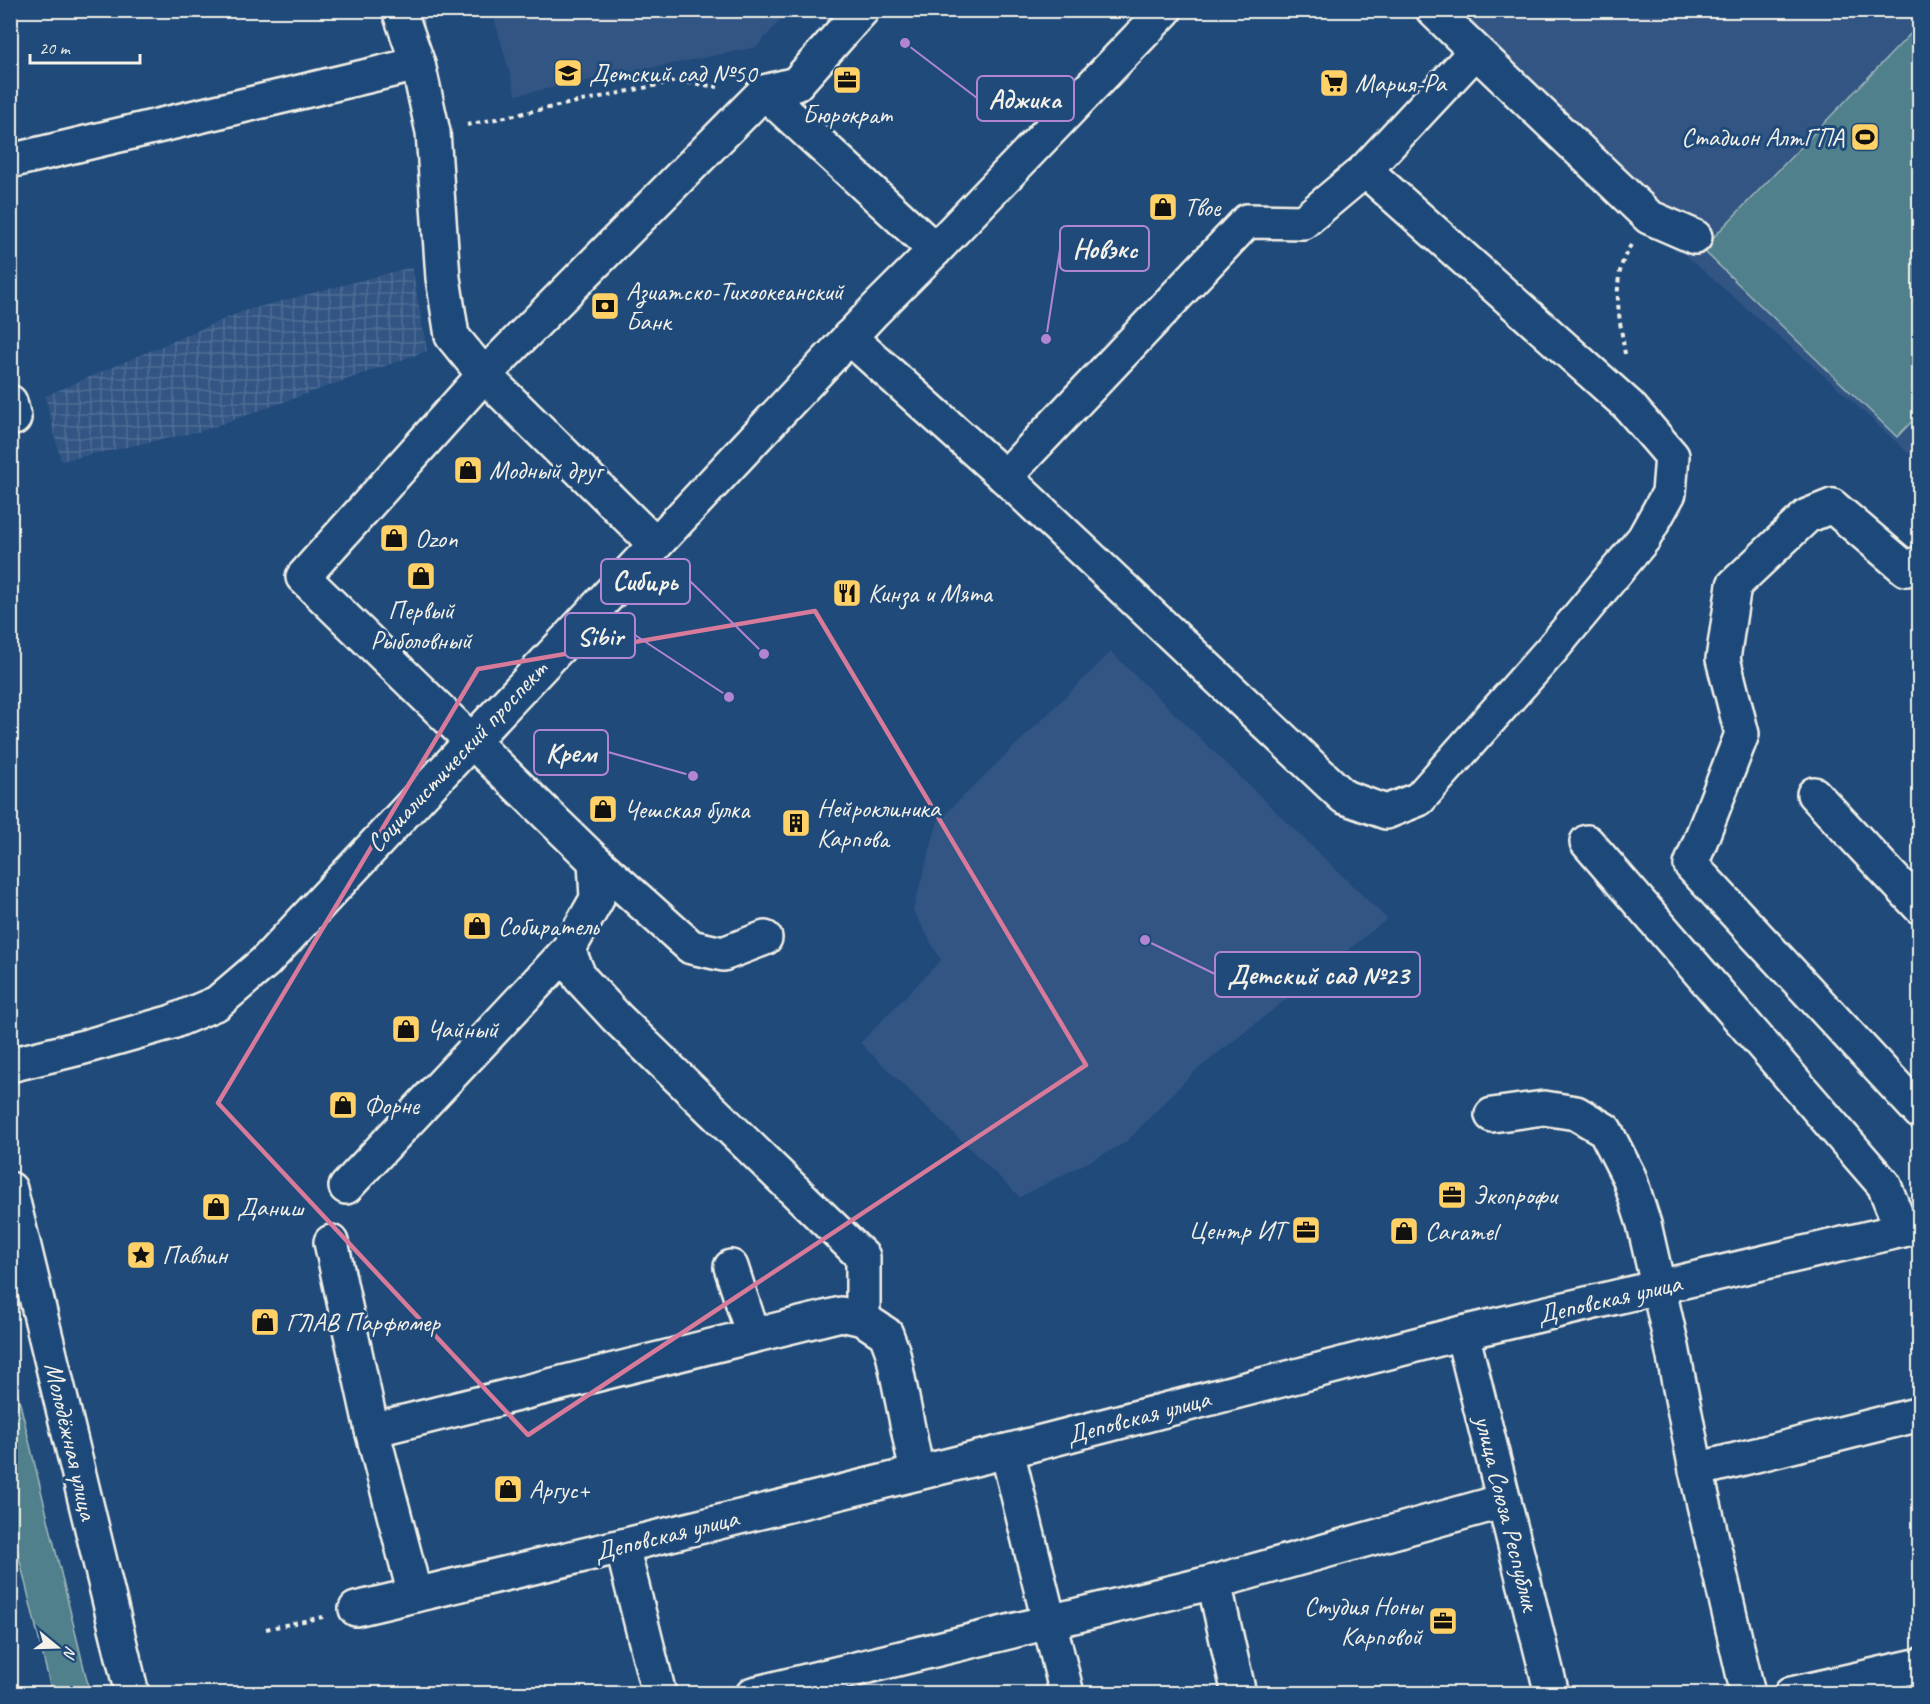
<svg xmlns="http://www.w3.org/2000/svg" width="1930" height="1704" viewBox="0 0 1930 1704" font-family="Caveat,sans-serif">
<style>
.built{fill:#325584}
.industrial{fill:url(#industrial-grid)}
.green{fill:#50808b;stroke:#a2b8ba;stroke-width:1.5}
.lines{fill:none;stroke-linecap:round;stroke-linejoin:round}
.minor-casing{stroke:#f4f1e8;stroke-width:38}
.path{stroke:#f4f1e8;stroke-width:4;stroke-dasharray:4.5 4.5;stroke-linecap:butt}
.minor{stroke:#1f4a7a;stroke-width:33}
.marked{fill:none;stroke:#d87a9a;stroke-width:4.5;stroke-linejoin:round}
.labels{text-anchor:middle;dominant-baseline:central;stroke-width:6;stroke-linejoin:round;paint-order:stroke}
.poi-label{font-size:26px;fill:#f4f1e8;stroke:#1f4a7a;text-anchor:start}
.street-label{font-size:26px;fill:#f4f1e8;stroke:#1f4a7a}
.leader{fill:none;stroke:#b185d1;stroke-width:2}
.callout-dot{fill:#b185d1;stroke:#1f4a7a;stroke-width:2}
.callout{fill:#1f4a7a;stroke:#b185d1;stroke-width:2}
.callout-label{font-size:27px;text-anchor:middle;font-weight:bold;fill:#f4f1e8}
</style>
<defs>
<pattern id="industrial-grid" width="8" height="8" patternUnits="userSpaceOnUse" patternTransform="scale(1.5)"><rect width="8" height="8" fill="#325584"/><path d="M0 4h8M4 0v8" fill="none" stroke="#506e95"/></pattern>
</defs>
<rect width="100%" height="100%" fill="#1f4a7a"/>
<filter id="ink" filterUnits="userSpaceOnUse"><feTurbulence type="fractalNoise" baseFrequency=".0167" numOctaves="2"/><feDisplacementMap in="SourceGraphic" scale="12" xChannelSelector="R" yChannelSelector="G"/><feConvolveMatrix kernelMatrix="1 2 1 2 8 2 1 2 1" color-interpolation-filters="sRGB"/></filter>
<g filter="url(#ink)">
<g class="built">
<path d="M492,11V10L788,11L757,47L516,95Z"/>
<path d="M1441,11H1919V463L1829,380L1684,254Z"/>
<path d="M1111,652L1387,919L1193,1073L1125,1143L1020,1197L860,1043L941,960L913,910L938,821Z"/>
</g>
<path class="industrial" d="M412,267L427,351L202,431L61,461L45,396L243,311Z"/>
<g class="green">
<path d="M1919,25V414L1897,437L1702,249Z"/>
<path d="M11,1366L90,1693H52L11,1524Z"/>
</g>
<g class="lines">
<g class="minor-casing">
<g id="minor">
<path d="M399,10L418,64L433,132L443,278L452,336L484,375L655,544"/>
<path d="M862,10L796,84L764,92L484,375L303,577L595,861L597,899L568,950L580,978L617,1018L863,1257V1319"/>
<path d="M1433,10L1649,217L1695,237"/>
<path d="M764,92L935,250"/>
<path d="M10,161L418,64"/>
<path d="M849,337L1005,477L1344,797L1386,812L1419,799L1552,649L1644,538L1669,493L1672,456L1629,406L1365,170"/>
<path d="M10,402L14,418"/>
<path d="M1005,477L1247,221L1303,222L1365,170L1475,52"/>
<path d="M1920,563L1906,569L1832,506L1807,516L1734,585L1723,659L1742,734L1691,865L1920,1112"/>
<path d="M1814,794L1920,907"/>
<path d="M1587,842L1884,1185L1902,1230"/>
<path d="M595,861L691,947L723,954L765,938"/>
<path d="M10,1065L84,1047L172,1022L217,1003L265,962L874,311L935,250L1165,10"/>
<path d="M1492,1115L1544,1108L1576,1113L1605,1130L1629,1177L1644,1224L1672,1347L1696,1470L1748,1694"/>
<path d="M346,1187L568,950"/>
<path d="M10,1189L132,1694"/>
<path d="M331,1242L372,1430L415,1595"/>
<path d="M731,1267L753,1335"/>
<path d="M1462,1333L1552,1694"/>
<path d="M372,1430L841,1314L863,1319L886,1334L893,1353L917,1473"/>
<path d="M1007,1451L1067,1694"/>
<path d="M1696,1470L1920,1414"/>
<path d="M622,1546L659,1694"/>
<path d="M356,1609L622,1546L1007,1451L1462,1333L1920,1226"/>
<path d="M753,1694L1214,1582"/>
<path d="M1239,1694L1214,1582L1504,1501"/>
<path d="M1791,1694L1920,1665"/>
</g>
</g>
<g class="path">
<path d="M467,125L677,81L718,87"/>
<path d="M1625,354C1620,319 1609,278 1631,245"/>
<path d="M266,1629L323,1617"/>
</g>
<use href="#minor" class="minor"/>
</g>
</g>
<path class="marked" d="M815,611L1086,1065L528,1435L218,1103L478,669Z"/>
<defs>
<g id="school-square" transform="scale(1.5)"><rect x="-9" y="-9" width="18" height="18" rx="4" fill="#ffd166" stroke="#1f4a7a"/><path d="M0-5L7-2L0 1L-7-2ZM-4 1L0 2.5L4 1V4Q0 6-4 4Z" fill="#111"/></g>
<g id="office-square" transform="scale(1.5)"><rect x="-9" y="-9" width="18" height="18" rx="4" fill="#ffd166" stroke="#1f4a7a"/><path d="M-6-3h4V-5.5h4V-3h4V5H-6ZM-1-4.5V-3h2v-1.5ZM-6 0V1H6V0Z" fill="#111"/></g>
<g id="supermarket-square" transform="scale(1.5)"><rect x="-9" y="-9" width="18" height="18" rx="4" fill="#ffd166" stroke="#1f4a7a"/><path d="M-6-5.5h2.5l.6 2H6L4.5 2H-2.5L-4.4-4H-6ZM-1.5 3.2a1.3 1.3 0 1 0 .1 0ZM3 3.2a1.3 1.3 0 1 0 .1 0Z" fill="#111"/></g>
<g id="stadium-square" transform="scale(1.5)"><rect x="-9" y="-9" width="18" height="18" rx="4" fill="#ffd166" stroke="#1f4a7a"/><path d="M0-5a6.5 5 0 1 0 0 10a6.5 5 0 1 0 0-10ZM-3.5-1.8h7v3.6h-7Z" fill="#111"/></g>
<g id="shop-square" transform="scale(1.5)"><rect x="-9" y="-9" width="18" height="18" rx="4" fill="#ffd166" stroke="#1f4a7a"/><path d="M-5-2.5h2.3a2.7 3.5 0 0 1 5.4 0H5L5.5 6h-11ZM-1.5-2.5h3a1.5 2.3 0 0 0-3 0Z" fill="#111"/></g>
<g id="bank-square" transform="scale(1.5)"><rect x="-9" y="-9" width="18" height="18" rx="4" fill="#ffd166" stroke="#1f4a7a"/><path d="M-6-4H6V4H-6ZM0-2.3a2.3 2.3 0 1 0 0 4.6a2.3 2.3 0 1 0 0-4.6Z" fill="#111"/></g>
<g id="restaurant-square" transform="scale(1.5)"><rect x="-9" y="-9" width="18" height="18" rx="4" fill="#ffd166" stroke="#1f4a7a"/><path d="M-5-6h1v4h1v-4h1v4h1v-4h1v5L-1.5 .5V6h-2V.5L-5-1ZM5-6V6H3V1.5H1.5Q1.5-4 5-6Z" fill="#111"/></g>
<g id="building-square" transform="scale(1.5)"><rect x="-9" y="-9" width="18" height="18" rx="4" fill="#ffd166" stroke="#1f4a7a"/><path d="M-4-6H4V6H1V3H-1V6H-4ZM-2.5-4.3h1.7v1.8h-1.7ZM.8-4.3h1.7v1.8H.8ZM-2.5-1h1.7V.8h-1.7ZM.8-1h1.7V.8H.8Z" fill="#111"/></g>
<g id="sight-square" transform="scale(1.5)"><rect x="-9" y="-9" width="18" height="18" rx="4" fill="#ffd166" stroke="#1f4a7a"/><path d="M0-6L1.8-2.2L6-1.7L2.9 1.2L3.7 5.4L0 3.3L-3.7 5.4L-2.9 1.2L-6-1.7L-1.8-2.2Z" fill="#111"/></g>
</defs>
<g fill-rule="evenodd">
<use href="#school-square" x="568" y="73"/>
<use href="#office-square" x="847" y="80"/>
<use href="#supermarket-square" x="1334" y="83"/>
<use href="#stadium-square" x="1865" y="137"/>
<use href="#shop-square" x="1163" y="207"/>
<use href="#bank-square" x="605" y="306"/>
<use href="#shop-square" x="468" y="470"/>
<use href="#shop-square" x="394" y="538"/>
<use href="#shop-square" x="421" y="576"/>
<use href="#restaurant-square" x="847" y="593"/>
<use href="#shop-square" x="603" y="809"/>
<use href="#building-square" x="796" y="823"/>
<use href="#shop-square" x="477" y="926"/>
<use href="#shop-square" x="406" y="1029"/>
<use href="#shop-square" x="343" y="1105"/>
<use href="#office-square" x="1452" y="1195"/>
<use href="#shop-square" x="216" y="1207"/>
<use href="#office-square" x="1306" y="1230"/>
<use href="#shop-square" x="1404" y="1231"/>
<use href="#sight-square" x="141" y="1255"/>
<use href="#shop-square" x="265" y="1322"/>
<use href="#shop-square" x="508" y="1489"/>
<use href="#office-square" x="1443" y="1621"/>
</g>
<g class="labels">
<g class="poi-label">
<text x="589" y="73">Детский сад №50</text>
<text x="1355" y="83">Мария-Ра</text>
<text x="847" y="114" text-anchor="middle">Бюрократ</text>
<text x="1844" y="137" text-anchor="end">Стадион АлтГПА</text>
<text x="1184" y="207">Твое</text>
<text x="626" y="291">Азиатско-Тихоокеанский<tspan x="626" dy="30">Банк</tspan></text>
<text x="489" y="470">Модный друг</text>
<text x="415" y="538">Ozon</text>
<text x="868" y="593">Кинза и Мята</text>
<text x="421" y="610" text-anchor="middle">Первый<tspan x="421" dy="30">Рыболовный</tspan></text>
<text x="817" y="808">Нейроклиника<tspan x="817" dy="30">Карпова</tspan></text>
<text x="624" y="809">Чешская булка</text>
<text x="498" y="926">Собиратель</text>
<text x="427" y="1029">Чайный</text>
<text x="364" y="1105">Форне</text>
<text x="1473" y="1195">Экопрофи</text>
<text x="237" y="1207">Даниш</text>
<text x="1285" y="1230" text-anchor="end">Центр ИТ</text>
<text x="1425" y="1231">Caramel</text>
<text x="162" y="1255">Павлин</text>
<text x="286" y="1322">ГЛАВ Парфюмер</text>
<text x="529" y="1489">Аргус+</text>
<text x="1422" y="1606" text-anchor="end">Студия Ноны<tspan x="1422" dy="30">Карповой</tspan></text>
</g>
<g class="street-label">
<text transform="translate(457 756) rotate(-47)">Социалистический проспект</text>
<text transform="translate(1609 1299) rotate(-13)">Деповская улица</text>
<text transform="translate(1138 1417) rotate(-15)">Деповская улица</text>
<text transform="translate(71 1441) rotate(77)">Молодёжная улица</text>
<text transform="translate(1507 1513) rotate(76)">улица Союза Республик</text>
<text transform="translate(666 1535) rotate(-14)">Деповская улица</text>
</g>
</g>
<path class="leader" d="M905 43L977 98M1046 339L1060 249M764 654L690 581M729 697L635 635M693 776L608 752M1145 940L1215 974"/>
<g class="callout-dot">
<circle cx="905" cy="43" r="6"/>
<circle cx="1046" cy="339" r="6"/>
<circle cx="764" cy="654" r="6"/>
<circle cx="729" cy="697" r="6"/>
<circle cx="693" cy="776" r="6"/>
<circle cx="1145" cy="940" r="6"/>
</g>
<g class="callout">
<rect x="977" y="76" width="97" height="45" rx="6"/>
<rect x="1060" y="226" width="89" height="45" rx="6"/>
<rect x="601" y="559" width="89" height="45" rx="6"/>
<rect x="565" y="613" width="70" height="45" rx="6"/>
<rect x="534" y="730" width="74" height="45" rx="6"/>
<rect x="1215" y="952" width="205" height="45" rx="6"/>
</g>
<g class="callout-label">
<text x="1025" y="108">Аджика</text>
<text x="1105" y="258">Новэкс</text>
<text x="645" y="590">Сибирь</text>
<text x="600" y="645">Sibir</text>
<text x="571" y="762">Крем</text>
<text x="1318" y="984">Детский сад №23</text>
</g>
<rect width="1930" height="1704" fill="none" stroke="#1f4a7a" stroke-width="36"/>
<rect x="18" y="18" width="1894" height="1668" fill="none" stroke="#f4f1e8" stroke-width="2" filter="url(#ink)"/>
<g transform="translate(57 1647) rotate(109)" stroke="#1f4a7a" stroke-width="4.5" paint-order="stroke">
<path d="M0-4.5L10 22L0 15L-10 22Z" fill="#f4f1e8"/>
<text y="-9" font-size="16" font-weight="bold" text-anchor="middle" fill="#f4f1e8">N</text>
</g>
<path d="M30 54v9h110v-9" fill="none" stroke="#f4f1e8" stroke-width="3"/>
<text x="39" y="54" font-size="18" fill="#f4f1e8" stroke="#1f4a7a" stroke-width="4.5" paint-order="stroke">20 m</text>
</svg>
